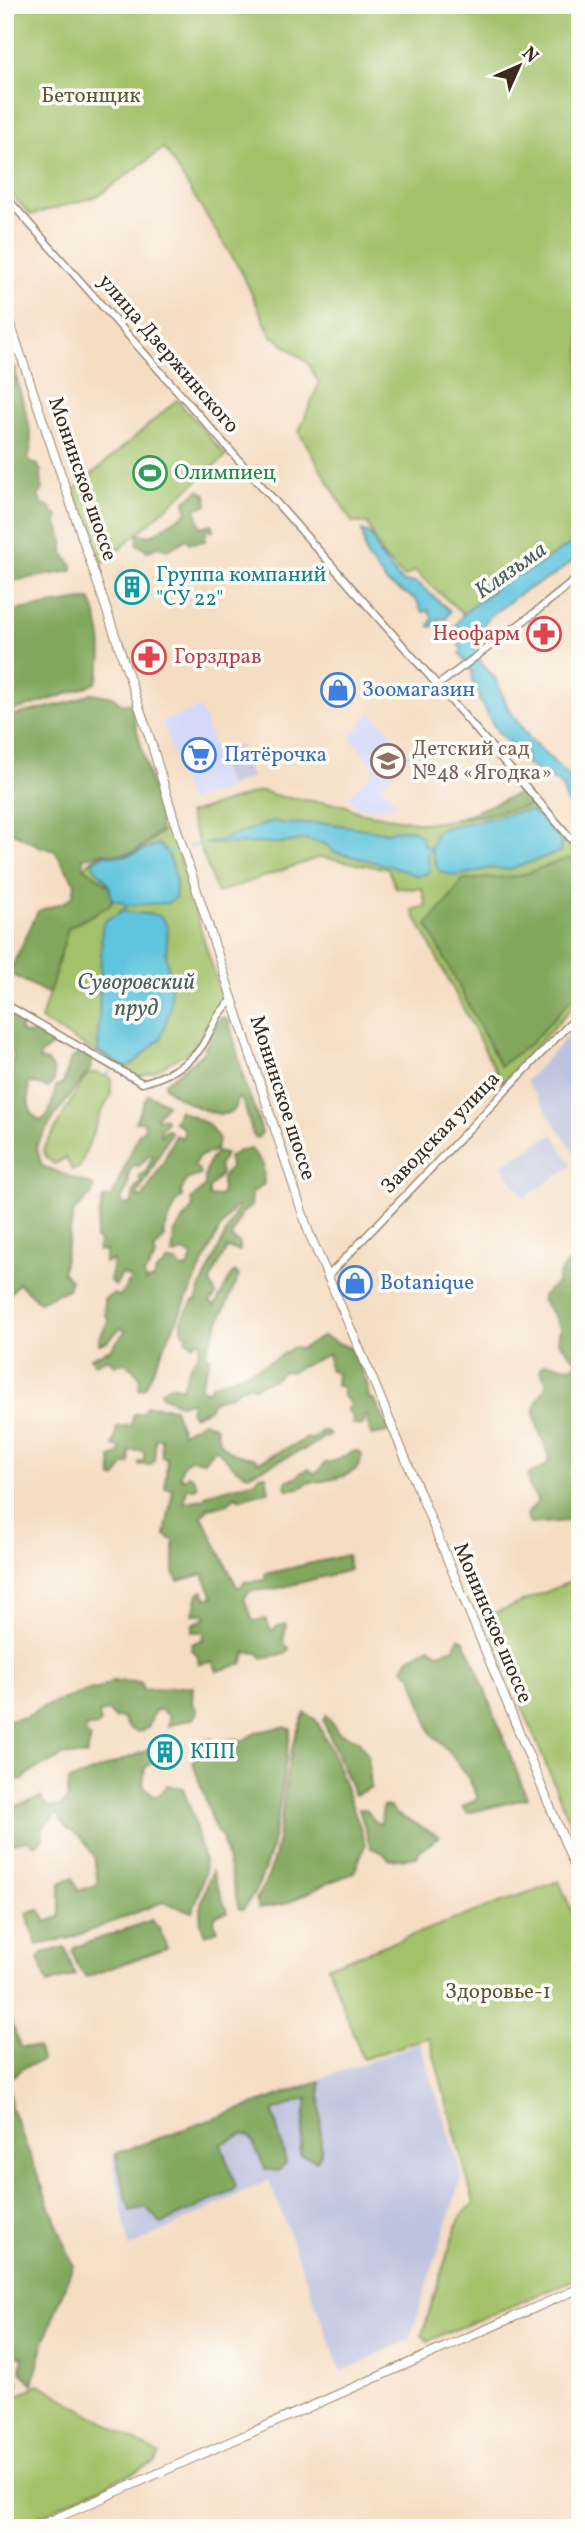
<svg xmlns="http://www.w3.org/2000/svg" width="585" height="2533" viewBox="0 0 585 2533" font-family="Vollkorn,serif">
<style>
.built{fill:#d4d8f9}
.industrial{fill:#bdc3de}
.green{fill:#a2c169;stroke:#6e7644;stroke-width:2}
.forest{fill:#81a75d;stroke:#5e683e;stroke-width:2;fill-rule:evenodd}
.water{fill:#5fc4dd;stroke:#4d777e;stroke-width:2}
.lines{fill:none;stroke-linecap:round;stroke-linejoin:round}
.stream{stroke:#5fc4dd;stroke-width:2}
.minor-casing{stroke:#988470;stroke-width:9}
.major-casing{stroke:#988470;stroke-width:10}
.minor{stroke:#fff;stroke-width:6}
.major{stroke:#fff;stroke-width:8}
.labels{text-anchor:middle;dominant-baseline:central;stroke-width:7;stroke-linejoin:round;paint-order:stroke}
.park-label{font-size:21px;fill:#5a5734;stroke:#fdfcf7}
.street-label{font-size:21px;fill:#3b2a1e;stroke:#fdfcf7}
.leisure-label{font-size:21px;fill:#27864d;stroke:#fdfcf7;text-anchor:start}
.culture-label{font-size:21px;fill:#0d838f;stroke:#fdfcf7;text-anchor:start}
.health-label{font-size:21px;fill:#be3a42;stroke:#fdfcf7;text-anchor:end}
.shop-label{font-size:21px;fill:#366cbe;stroke:#fdfcf7;text-anchor:start}
.education-label{font-size:21px;fill:#785e54;stroke:#fdfcf7;text-anchor:start}
.water-label{font-size:23px;font-style:italic;fill:#486061;stroke:#fdfcf7}
</style>
<rect width="100%" height="100%" fill="#fdfcf7"/>
<filter id="ink" filterUnits="userSpaceOnUse"><feTurbulence type="fractalNoise" baseFrequency=".0143" numOctaves="2"/><feDisplacementMap in="SourceGraphic" scale="14" xChannelSelector="R" yChannelSelector="G"/><feConvolveMatrix kernelMatrix="1 2 1 2 8 2 1 2 1" color-interpolation-filters="sRGB"/></filter>
<filter id="wash" filterUnits="userSpaceOnUse"><feTurbulence type="fractalNoise" baseFrequency=".00686" numOctaves="4" result="noise"/><feDisplacementMap in="SourceGraphic" scale="28" xChannelSelector="R" yChannelSelector="G"/><feGaussianBlur stdDeviation="1.57" result="paint"/><feColorMatrix in="noise" values="0 0 0 0 0 0 0 0 0 0 0 0 0 0 0 0 0 1.4 0 .05"/><feComposite in="paint" operator="in"/></filter>
<g filter="url(#wash)">
<rect width="100%" height="100%" fill="#f5ddc2"/>
<g class="built">
<path d="M201,708L228,789L188,801L162,721Z"/>
<path d="M372,712L411,755L381,785L398,804L374,809L356,806L348,797L372,773L374,766L350,737Z"/>
</g>
<g class="industrial">
<path d="M240,746L251,778L228,786L217,754Z"/>
<path d="M580,1023V1160L526,1081Z"/>
<path d="M553,1134L572,1166L524,1198L502,1165Z"/>
<path d="M420,2043L462,2176L410,2339L341,2372L269,2180L129,2247L112,2154Z"/>
</g>
<g class="green">
<path d="M5,5H580V539C560,549 544,568 522,575C516,577 507,576 501,581C489,591 477,604 463,614L415,571L404,577L382,555L368,524L352,522L299,432L319,383L307,362L271,335L241,271L164,148L98,196L31,215L5,188Z"/>
<path d="M177,400L226,456L100,566L74,490Z"/>
<path d="M261,791L282,797L344,805L358,812L422,823L439,822L534,805L580,858V999L502,1083L412,910L426,906L422,889L396,888L388,869L320,857L217,893L188,814Z"/>
<path d="M169,825L222,999L192,1049L155,1071L137,1077L41,1020L86,866C102,844 117,862 138,851C149,844 159,834 169,825Z"/>
<path d="M97,1073L104,1076L107,1075L111,1080V1095L101,1113L79,1168L72,1170L66,1158L54,1164L47,1158L43,1150L84,1079L88,1074Z"/>
<path d="M580,1578V1847L485,1617Z"/>
<path d="M559,1881L580,1931V2277L428,2341L422,2335L456,2227L462,2215L474,2203L429,2037L363,2059L328,1966Z"/>
<path d="M39,2384L160,2455L154,2463L13,2528H5V2403Z"/>
</g>
<g class="forest">
<path d="M5,363L16,368C11,379 40,433 28,458L32,464H37L41,471L42,491L38,496L43,506L47,505L52,509V513L57,514L58,520L56,522L63,539V553L72,565V571L65,572L5,582Z"/>
<path d="M199,490L206,494L207,505L195,508L201,527L212,524L213,530H206L205,541L190,543L187,539L168,550L158,547L148,551L137,544L138,534L150,536L187,512L185,501Z"/>
<path d="M82,600H91C101,628 107,655 96,683C66,695 37,705 5,712V612Z"/>
<path d="M91,693L114,697L121,704L130,703L161,823L159,832L134,852L120,855L100,853L83,858L84,867L112,888L113,898L109,906L68,928L49,994L9,973L38,911L65,902L73,896L75,884L55,851L41,847L5,829V717L72,702Z"/>
<path d="M522,792L534,805L455,820Z"/>
<path d="M568,858L580,866V990L531,1043L500,1066L427,925L450,898L462,880L519,876Z"/>
<path d="M5,1008L15,1014L22,1025L20,1030L24,1034L45,1032L47,1040L53,1045L41,1054L39,1060L47,1061L54,1070V1081L48,1088L29,1082C28,1098 25,1113 41,1121L49,1114L56,1087L63,1084L71,1059L80,1053L93,1060L90,1069L55,1116L36,1146L42,1166L94,1186L92,1194L74,1211L62,1272L71,1280L68,1289L39,1302L19,1283L5,1300V1094C10,1086 15,1076 10,1068L14,1056L9,1046V1042L5,1040Z"/>
<path d="M223,1017L229,1021L246,1087L257,1115L262,1133L257,1138L253,1135L244,1104L240,1098L237,1099C238,1134 175,1098 165,1087V1083L202,1054L218,1020Z"/>
<path d="M148,1094L167,1104L156,1117L159,1119L164,1117L166,1121L160,1131L161,1135L166,1129L171,1132C159,1152 152,1173 138,1193V1198L143,1197L163,1163L175,1135L181,1138L184,1133L182,1126L174,1122L179,1110L208,1124L219,1139L215,1151L198,1157L194,1166L199,1170L200,1175L186,1180L181,1192L182,1197L177,1201L163,1234L165,1237L154,1250L156,1256L144,1275L145,1281L154,1279L156,1271L168,1261L177,1262L182,1269L188,1268L192,1256L183,1251L176,1255L172,1254L175,1232L193,1207L191,1200L205,1186C204,1172 207,1162 217,1152L226,1154L219,1165L221,1174L209,1188V1197L222,1195V1178L230,1168L229,1158L238,1151L251,1149L263,1164L264,1184L252,1193L251,1206L242,1213L231,1237L240,1244V1251L227,1248L210,1281L216,1295L210,1303L215,1306L232,1274L236,1272L239,1276L205,1353L211,1358L200,1385L203,1390L208,1391L212,1385C236,1376 273,1364 293,1347L301,1349L323,1336L352,1349L367,1383L369,1398L375,1401L389,1428L387,1432L371,1435L366,1415L363,1417L364,1423L360,1426L352,1424L353,1417L347,1410L350,1403L343,1396L342,1387L336,1386L337,1374L329,1369V1354L290,1372L284,1371L274,1379L254,1387L249,1384L229,1396L214,1400L209,1409L193,1416L190,1410L193,1402L179,1404L162,1396L161,1391C168,1385 174,1385 182,1388L190,1365L198,1355L201,1342L197,1341L193,1345L186,1340L188,1335L182,1332V1318L193,1301H196L200,1289L238,1207H234L218,1232L145,1388L139,1390L140,1377L126,1363L114,1365L108,1358L95,1364L91,1358L111,1349L126,1330L120,1328L107,1342L99,1344V1338L109,1320L105,1315L104,1299L113,1294L120,1296L131,1279L122,1274L115,1286L110,1281L113,1260L104,1263L106,1251H98L99,1241L95,1239L103,1198L112,1197L139,1133L145,1128L144,1122H135ZM150,1154H153L146,1172L139,1176L141,1182L134,1189L132,1203L124,1205L121,1200L128,1186L129,1172L133,1166H139Z"/>
<path d="M580,1254V1520L530,1524L526,1516L538,1501L529,1486L528,1475L547,1465L549,1458C546,1445 532,1420 535,1408C537,1399 544,1392 547,1382L540,1369L544,1364C555,1362 564,1369 574,1366L577,1361L558,1341L560,1328L556,1319L542,1300V1296L557,1283C559,1268 568,1262 580,1254Z"/>
<path d="M147,1406L174,1408L182,1433L203,1421L216,1427C219,1452 234,1455 255,1458L258,1462L308,1438L312,1440L320,1432L326,1431L330,1434L307,1448L248,1475C234,1471 226,1457 215,1448L204,1461L191,1459L183,1464L180,1476L184,1479L188,1475L193,1477L197,1486L194,1489L188,1487L183,1502L204,1499L207,1494L256,1481L260,1475H266L269,1491L240,1499L236,1496L227,1504L208,1508L202,1516L237,1587H241L244,1582L266,1580L265,1574L347,1555L350,1570L275,1589L250,1591L244,1598L253,1621L266,1619L271,1631L278,1626L286,1624L283,1643L289,1649L287,1653L262,1658L259,1653L246,1652L242,1664L217,1671L213,1662L199,1664L197,1654L191,1650L192,1644L203,1639L204,1632H192L193,1624L206,1618L204,1614H193L198,1593L203,1591L207,1599L213,1597L203,1574L178,1581L174,1572V1541L165,1535L173,1489L165,1488L167,1458L162,1457L161,1438L155,1439V1460L150,1465H139V1462L144,1461V1451H129L130,1463L124,1465L116,1478H112L111,1457L119,1454L121,1449L113,1446L117,1427L131,1425L134,1414L142,1413Z"/>
<path d="M355,1451L359,1452L362,1456C361,1457 358,1467 358,1467C349,1478 320,1482 307,1483L302,1487L288,1490L285,1487L287,1480L296,1478L300,1473L309,1469L313,1473L319,1471L325,1463C337,1462 343,1456 355,1451Z"/>
<path d="M459,1638L464,1641L471,1655L527,1798L468,1813L462,1807L478,1798L469,1779L449,1752L431,1733L412,1676L403,1668L409,1658L430,1647L438,1653L454,1648Z"/>
<path d="M112,1681L141,1682L143,1690L193,1686L192,1703L197,1710L195,1718L168,1726L169,1716L160,1709L154,1712L148,1728L138,1732L129,1728L122,1717L114,1719L109,1711L99,1713L100,1723L96,1727H86L85,1734L91,1738L86,1756L62,1755C50,1768 37,1762 23,1780L14,1779L5,1773V1720L26,1717L43,1707L92,1689H98Z"/>
<path d="M305,1713L316,1720L332,1752L361,1830L365,1845L354,1873L330,1882L285,1904L259,1908L256,1899C260,1891 266,1883 269,1874C287,1822 280,1762 305,1713Z"/>
<path d="M326,1715L339,1733L358,1740L368,1755L371,1788L354,1795L323,1720Z"/>
<path d="M283,1727L291,1729C281,1781 278,1868 243,1909H239L222,1837L216,1831L193,1763L208,1740L211,1738L218,1746L226,1740L236,1739L240,1742L257,1732Z"/>
<path d="M151,1749L157,1759L145,1768L143,1785L154,1796H158L167,1785L183,1788L194,1820L204,1861L205,1872L193,1912L163,1902L71,1938L37,1945L26,1913L39,1910L46,1922L60,1917V1883L73,1877L78,1891L98,1884L94,1856L82,1838L65,1826L57,1813L42,1828L43,1838L35,1845L27,1840L5,1845V1810L41,1797L43,1802L51,1807L61,1806L67,1800L69,1781Z"/>
<path d="M383,1806L390,1807L396,1814L439,1836L429,1845L420,1849L417,1857L390,1860L384,1853L371,1848L359,1809H366L375,1822L381,1824Z"/>
<path d="M212,1871L227,1912L215,1916L214,1921L218,1930L205,1935C194,1912 204,1894 212,1871Z"/>
<path d="M152,1920L160,1930L167,1948L86,1977L79,1969L72,1951L75,1947Z"/>
<path d="M65,1947L75,1975L48,1984L38,1958L43,1953Z"/>
<path d="M5,2002L20,2047L37,2048L42,2061L23,2068L8,2080L11,2107L73,2265L44,2342L33,2384L21,2372L23,2356L8,2355L19,2385L13,2402L5,2399Z"/>
<path d="M320,2081L321,2152L317,2161L300,2154L307,2098L273,2111L286,2163L278,2171L265,2169L250,2136L243,2134L221,2144L236,2187L231,2192L161,2224L146,2207L130,2211L116,2156L117,2153Z"/>
</g>
<g class="water">
<path d="M362,531L371,535L379,554L402,582H417L450,611L446,619H438V623L431,627L429,626L433,618L428,610L424,612L420,609L419,604L415,599L387,583L366,555Z"/>
<path d="M580,539V556L551,577L524,591L490,616L477,633L475,651L481,663L495,678L509,710L531,740L575,782L580,793V822L570,813L573,806L568,804C565,799 564,793 562,787C557,779 536,771 527,765L526,755C511,746 499,736 491,721C487,713 485,707 479,700L480,696L473,685L472,672L460,654L462,649C458,643 452,638 455,629C459,612 480,602 492,591C496,587 499,582 504,579C510,574 518,577 524,573C544,563 559,549 580,539Z"/>
<path d="M522,811H531L541,818L562,843L560,852L508,870L491,868L457,876L441,872L437,867L431,850L427,851L430,872L418,876L387,865L334,852L325,844L306,839L285,843L203,844L225,839L273,821L284,824L326,823L384,832L411,829L422,837L423,845L431,848L436,833L444,828Z"/>
<path d="M158,844C173,853 178,882 175,898L167,903L128,905L126,907L122,901H114C109,895 112,890 108,883C103,874 96,874 92,862L104,855L128,856Z"/>
<path d="M125,909L127,912L157,915L164,920L168,929L166,954L171,987L170,1008L161,1038L133,1064L127,1067L122,1066L98,1051V1048L102,927L105,921Z"/>
</g>
<g class="lines">
<g class="stream">
<path d="M189,847L203,844"/>
<path d="M167,852L178,850"/>
<path d="M108,1075L112,1068"/>
</g>
</g>
</g>
<g filter="url(#ink)">
<g class="lines">
<g class="minor-casing">
<g id="minor">
<path d="M5,196L413,657L580,849"/>
<path d="M438,685L533,614L580,576"/>
<path d="M5,1004L142,1083C162,1078 190,1065 202,1046C212,1030 216,1013 232,1001"/>
<path d="M327,1277L580,1013"/>
</g>
</g>
<g class="major-casing">
<g id="major">
<path d="M5,308L152,745L178,833L309,1233L373,1380L580,1879"/>
<path d="M34,2528L580,2288"/>
</g>
</g>
<use href="#minor" class="minor"/>
<use href="#major" class="major"/>
</g>
</g>
<defs>
<g id="stadium-ring" transform="scale(1.75)"><circle r="9.5" fill="#fdfcf7" stroke="#2e9e5b" stroke-width="1.5"/><path d="M0-5a6.5 5 0 1 0 0 10a6.5 5 0 1 0 0-10ZM-3.5-1.8h7v3.6h-7Z" fill="#2e9e5b"/></g>
<g id="building-ring" transform="scale(1.75)"><circle r="9.5" fill="#fdfcf7" stroke="#0f9aa8" stroke-width="1.5"/><path d="M-4-6H4V6H1V3H-1V6H-4ZM-2.5-4.3h1.7v1.8h-1.7ZM.8-4.3h1.7v1.8H.8ZM-2.5-1h1.7V.8h-1.7ZM.8-1h1.7V.8H.8Z" fill="#0f9aa8"/></g>
<g id="pharmacy-ring" transform="scale(1.75)"><circle r="9.5" fill="#fdfcf7" stroke="#e0444e" stroke-width="1.5"/><path d="M-2-6h4v4h4v4h-4v4h-4v-4h-4v-4h4Z" fill="#e0444e"/></g>
<g id="shop-ring" transform="scale(1.75)"><circle r="9.5" fill="#fdfcf7" stroke="#3f7fe0" stroke-width="1.5"/><path d="M-5-2.5h2.3a2.7 3.5 0 0 1 5.4 0H5L5.5 6h-11ZM-1.5-2.5h3a1.5 2.3 0 0 0-3 0Z" fill="#3f7fe0"/></g>
<g id="supermarket-ring" transform="scale(1.75)"><circle r="9.5" fill="#fdfcf7" stroke="#3f7fe0" stroke-width="1.5"/><path d="M-6-5.5h2.5l.6 2H6L4.5 2H-2.5L-4.4-4H-6ZM-1.5 3.2a1.3 1.3 0 1 0 .1 0ZM3 3.2a1.3 1.3 0 1 0 .1 0Z" fill="#3f7fe0"/></g>
<g id="school-ring" transform="scale(1.75)"><circle r="9.5" fill="#fdfcf7" stroke="#8d6e63" stroke-width="1.5"/><path d="M0-5L7-2L0 1L-7-2ZM-4 1L0 2.5L4 1V4Q0 6-4 4Z" fill="#8d6e63"/></g>
</defs>
<g fill-rule="evenodd">
<use href="#stadium-ring" x="150" y="473"/>
<use href="#building-ring" x="132" y="587"/>
<use href="#pharmacy-ring" x="544" y="634"/>
<use href="#pharmacy-ring" x="149" y="657"/>
<use href="#shop-ring" x="338" y="690"/>
<use href="#supermarket-ring" x="199" y="755"/>
<use href="#school-ring" x="388" y="761"/>
<use href="#shop-ring" x="355" y="1283"/>
<use href="#building-ring" x="165" y="1752"/>
</g>
<g class="labels">
<g class="park-label">
<text x="91" y="96">Бетонщик</text>
<text x="498" y="1992">Здоровье-1</text>
</g>
<g class="street-label">
<text transform="translate(168 354) rotate(49)">улица Дзержинского</text>
<text transform="translate(82 479) rotate(71)">Монинское шоссе</text>
<text transform="translate(282 1098) rotate(72)">Монинское шоссе</text>
<text transform="translate(441 1133) rotate(-46)">Заводская улица</text>
<text transform="translate(492 1623) rotate(67)">Монинское шоссе</text>
</g>
<g class="leisure-label">
<text x="174" y="473">Олимпиец</text>
</g>
<g class="culture-label">
<text x="156" y="575">Группа компаний<tspan x="156" dy="24">"СУ 22"</tspan></text>
<text x="190" y="1752">КПП</text>
</g>
<g class="health-label">
<text x="520" y="634">Неофарм</text>
<text x="174" y="657" text-anchor="start">Горздрав</text>
</g>
<g class="shop-label">
<text x="362" y="690">Зоомагазин</text>
<text x="224" y="755">Пятёрочка</text>
<text x="380" y="1283">Botanique</text>
</g>
<g class="education-label">
<text x="412" y="749">Детский сад<tspan x="412" dy="24">№48 «Ягодка»</tspan></text>
</g>
<g class="water-label">
<text transform="translate(511 571) rotate(-35)">Клязьма</text>
<text x="136" y="983">Суворовский<tspan x="136" dy="26">пруд</tspan></text>
</g>
</g>
<rect width="585" height="2533" fill="none" stroke="#fdfcf7" stroke-width="28"/>
<g transform="translate(519 66) rotate(45)" stroke="#fdfcf7" stroke-width="5" paint-order="stroke">
<path d="M0-5L12 26L0 18L-12 26Z" fill="#3b2a1e"/>
<text y="-10" font-size="19" font-weight="bold" text-anchor="middle" fill="#3b2a1e">N</text>
</g>
</svg>
